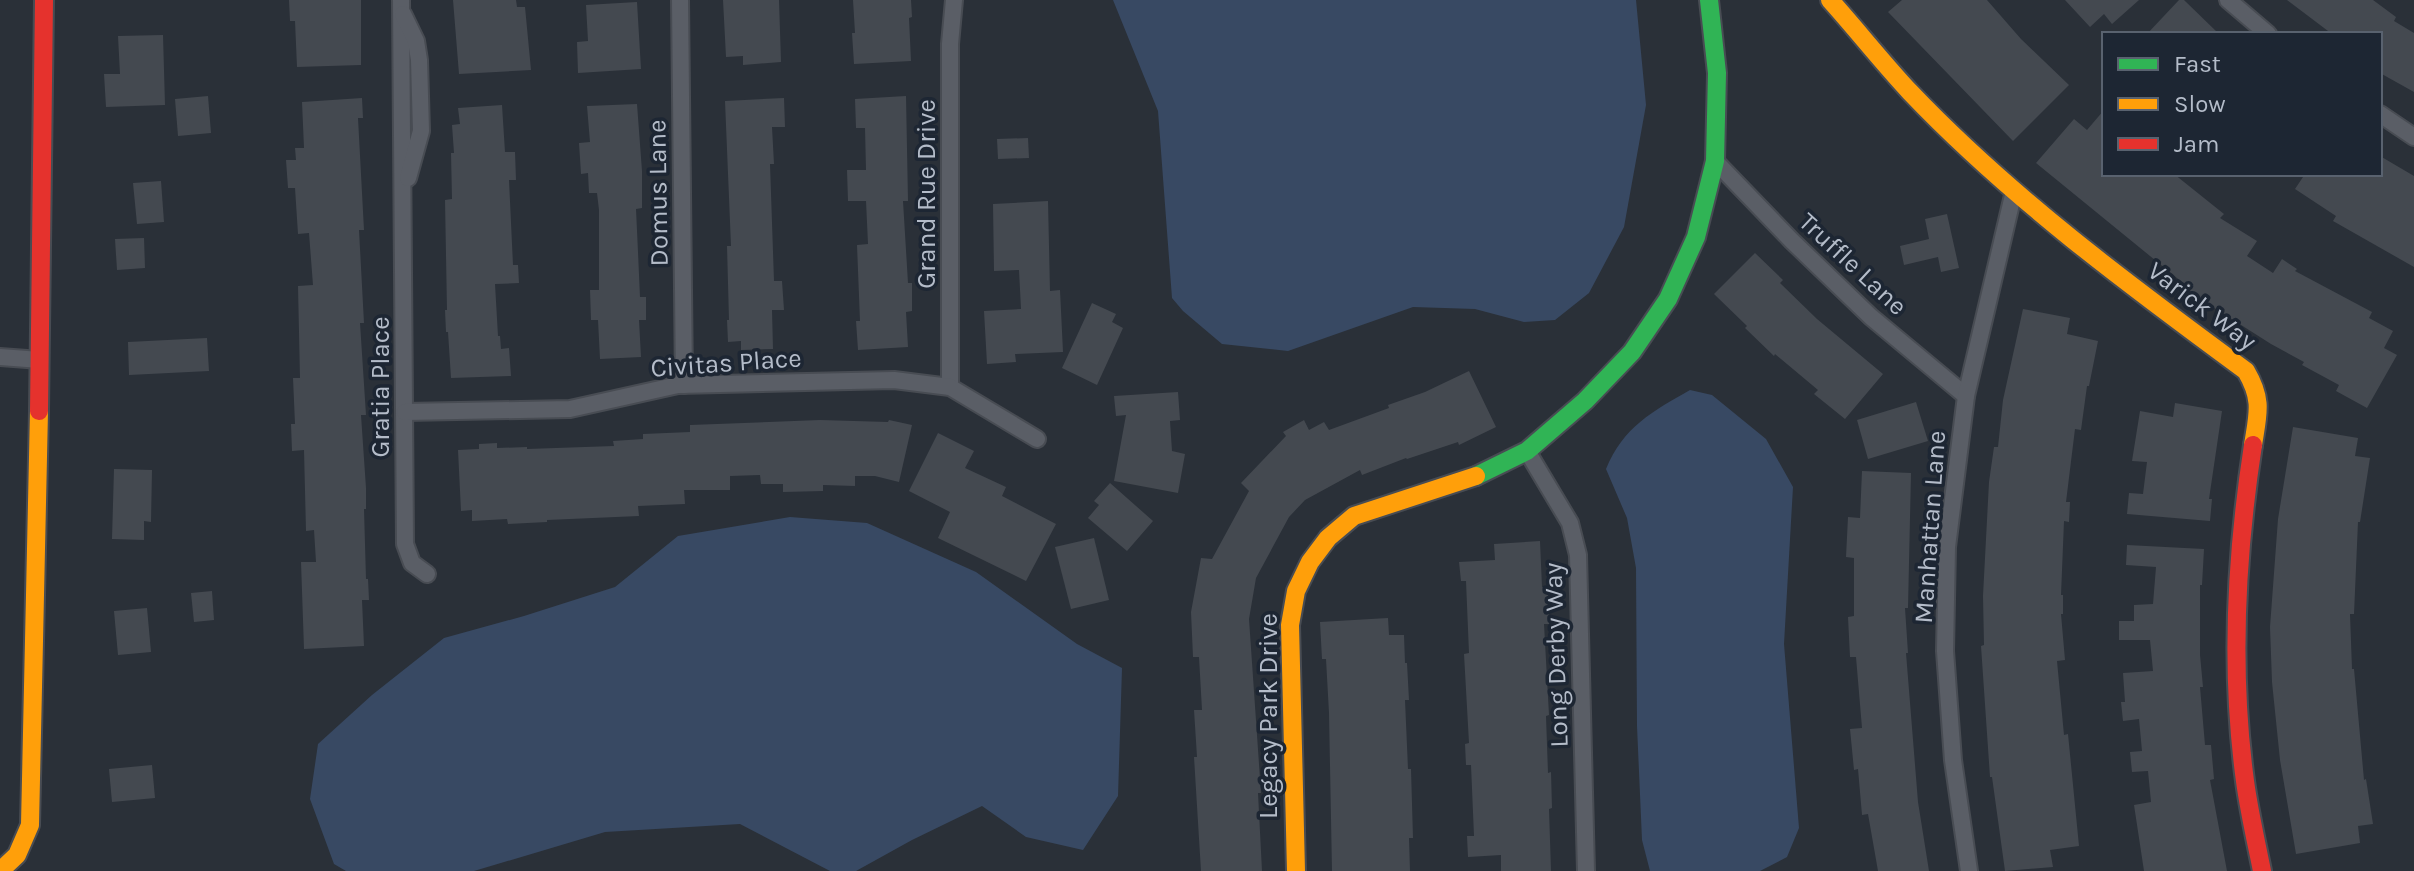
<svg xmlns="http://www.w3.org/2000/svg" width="2414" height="871" viewBox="0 0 2414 871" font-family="Karla,sans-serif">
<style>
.water{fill:#384963}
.building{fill:#444950}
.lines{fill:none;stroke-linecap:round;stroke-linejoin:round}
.street-casing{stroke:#484c53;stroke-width:20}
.fast-casing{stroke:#484c53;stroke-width:22}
.slow-casing{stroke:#484c53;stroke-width:22}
.jam-casing{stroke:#484c53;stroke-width:22}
.street{stroke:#5a5e66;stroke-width:16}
.fast{stroke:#30b455;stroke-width:18}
.slow{stroke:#ff9f0a;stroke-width:18}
.jam{stroke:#e5322d;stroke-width:18}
.labels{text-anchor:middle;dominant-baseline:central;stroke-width:7;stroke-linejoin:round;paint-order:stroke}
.street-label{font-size:26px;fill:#b4bcc9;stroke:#1d2633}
</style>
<rect width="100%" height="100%" fill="#2a3038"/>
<g class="water">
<path d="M1113,0H1636L1646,105L1624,227L1589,293L1555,320L1524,322L1475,309L1413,307L1288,351L1222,344L1183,311L1172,298L1158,111Z"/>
<path d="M1690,390L1712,395L1766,439L1793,487L1784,644L1799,828L1787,857L1760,871H1650L1642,840L1637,726L1636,568L1627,518L1606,469C1623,427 1653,411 1690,390Z"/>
<path d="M790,517L867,523L976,572L1077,644L1122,668L1118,796L1083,850L1026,837L982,806L912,840L856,871H830L740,824L605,832L474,871H346L334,864L310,799L318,744L372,695L444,638L524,616L615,587L678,536Z"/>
</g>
<g class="building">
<path d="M289,0H361V65L297,67L295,21H290Z"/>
<path d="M453,0H516L517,7H525L531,70L459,74Z"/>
<path d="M723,0H779L781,62L743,65V56L726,57Z"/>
<path d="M853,0H911L912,17L909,18L911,61L854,64L852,33H855Z"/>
<path d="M1902,0H1987L2021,39L2069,85L2013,141L1888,12Z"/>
<path d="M2065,0H2139L2112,24L2104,14L2090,27Z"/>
<path d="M2179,0H2184L2219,34H2147Z"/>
<path d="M2287,0H2373L2396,17L2394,21L2414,33V92L2380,73V34H2332Z"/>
<path d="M637,2L641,69L578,73L577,42L588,41L586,5Z"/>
<path d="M163,35L165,105L106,107L104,74H120L118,36Z"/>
<path d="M208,96L211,133L178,136L175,99Z"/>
<path d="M906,96L908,201H903L908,283H912V311L906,312L908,347L858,350L856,321H860L857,245L868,244L866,201H848L847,170H866L865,128H856L855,99Z"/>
<path d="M362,98L363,118H358L364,230H359L364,323H360L366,415H361L366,488V509H364L366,579H368L369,600H362L364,646L304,649L301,562H316L314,530L306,531L304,450L292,451L291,424H295L293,378H300L298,286L313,285L309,233L298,234L295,188H288L286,160H296L295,148H304L302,102Z"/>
<path d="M784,98L785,127H772L774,164H770L774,281H782L784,310H772L773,349L741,350V341L728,342L727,320H729L727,246H731L725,101Z"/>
<path d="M637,104L642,171V208L636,209L638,252L640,297H646V320H639L641,357L600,359L598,320H591L590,290H599V210L597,193H589L588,173L581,174L579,143L590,142L587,106Z"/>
<path d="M502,105L505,152H515L516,180H509L513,265H518L519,283L495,284L498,336H500L501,349L509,348L511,376L451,378L448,332H446L445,310H447L445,200L452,199L451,153H454L452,125L460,124L458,108Z"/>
<path d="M2104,110V174H2174L2224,214L2220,218L2257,241L2247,256L2273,273L2282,259L2297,269L2295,271L2372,312L2369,318L2393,331L2384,348L2397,355L2367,408L2336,391L2339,385L2302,365L2304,362L2271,344L2186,290L2188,287L2036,163L2074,119L2087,130Z"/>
<path d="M1028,138L1029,158L998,159L997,139Z"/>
<path d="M2380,156L2414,176V267L2333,221L2336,216L2295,189L2305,174H2380Z"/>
<path d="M161,181L164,222L137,224L133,183Z"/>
<path d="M1048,201L1050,291L1060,290L1063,352L1015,354L1016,362L987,364L984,311L1021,309L1019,270L994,271L993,204Z"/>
<path d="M1947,214L1959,268L1941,272L1938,257L1904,265L1900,246L1929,239L1925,219Z"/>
<path d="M144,238L145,268L117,270L115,239Z"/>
<path d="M1755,253L1783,280L1780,283L1817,319L1883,374L1845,419L1814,394L1818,390L1775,354L1774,356L1745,328L1747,326L1714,294Z"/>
<path d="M1092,303L1116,314L1112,322L1123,328L1097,385L1062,368Z"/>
<path d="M2023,309L2070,318L2067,334L2098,341L2089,386H2087L2081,430L2075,429L2066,502H2070L2069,522L2064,521L2061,595H2063V614H2061L2065,660L2057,661L2064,735L2068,734L2079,846L2050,850L2053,867L2005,871L1992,777H1990L1981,646L1984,645L1983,596L1989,482L1994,447H1998L2003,400Z"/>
<path d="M207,338L209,371L129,375L128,342Z"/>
<path d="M1469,371L1496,427L1459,445L1458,442L1407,459L1406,458L1362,475L1360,470L1305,500L1289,517L1256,578L1249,619L1261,793H1258L1262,871H1201L1194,757H1197L1194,710H1202L1199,657H1193L1191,612L1201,558L1212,559L1249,491L1241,483L1286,436L1283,432L1304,420L1309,430L1324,422L1329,430L1389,408L1388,405L1425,392Z"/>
<path d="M1178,392L1180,420L1170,421L1172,451L1185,454L1178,493L1114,481L1126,415L1116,416L1114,396Z"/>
<path d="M1916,402L1928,441L1868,459L1857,420Z"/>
<path d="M2175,403L2222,411L2209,499H2212L2210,521L2127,514L2129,493L2143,494L2147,462L2132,461L2140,411L2173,417Z"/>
<path d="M820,420L888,422L889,420L912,425L899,482L875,476H855V486L823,485V491L783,492V484H761L760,475L730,476V490H684L685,504L638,506L639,516L547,520V522L508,524L507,519L472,521V510L461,511L458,450L479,449V444L497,443V448L527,447V449L614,446L613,441L643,439V434L690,432V425Z"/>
<path d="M2293,427L2358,438L2355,456L2370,458L2360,522H2358L2354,614H2350L2352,669H2354L2364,780L2366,779L2373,824L2358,826L2360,843L2296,854L2280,760L2272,682L2270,627L2278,519Z"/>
<path d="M938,433L974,451L965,468L1006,487L1002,496L1056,524L1026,581L938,538L950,512L909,491Z"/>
<path d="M114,469L152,470L151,522L144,521V540L112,539Z"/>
<path d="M1862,471L1911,473L1908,608H1905L1908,653H1906L1918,802L1929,871H1878L1868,814L1862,815L1858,769L1854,770L1850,729L1862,728L1856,657H1850L1848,617L1854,616V558L1846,557L1848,517L1860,518Z"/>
<path d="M1110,483L1153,521L1127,551L1088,518L1099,505L1094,501Z"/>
<path d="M1094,538L1109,600L1071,609L1055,547Z"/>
<path d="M1540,541L1542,587H1548L1549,624H1544L1549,715L1546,716L1548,773L1551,772L1552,808L1549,809L1551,871H1501V855L1468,857L1467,836H1474L1471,765H1466L1465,744L1469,743L1464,654L1469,653L1466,581H1461L1459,562L1495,560L1494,544Z"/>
<path d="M2127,545L2204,549L2202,585H2200V655L2203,687H2200L2205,745H2211L2214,779L2210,780L2227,871H2144L2134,805L2151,802L2148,771L2132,772L2130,752L2142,751L2139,719L2123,721L2121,702H2125L2123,673L2153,671L2150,640H2119V621H2134V605L2153,604L2156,567L2126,565Z"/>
<path d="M212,591L214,620L194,622L191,593Z"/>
<path d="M147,608L151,652L118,655L114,611Z"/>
<path d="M1388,618L1389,635H1404L1405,663H1407L1409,700H1405L1408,769H1411L1413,838H1409L1410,871H1332L1329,713L1326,659H1322L1320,622Z"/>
<path d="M152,765L155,798L112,802L109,769Z"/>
</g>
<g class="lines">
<g class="street-casing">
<g id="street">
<path d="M401,0L405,544L412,563L427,574"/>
<path d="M680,0L684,385"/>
<path d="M2228,0L2268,34"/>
<path d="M403,14L416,41L419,60L421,131L408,178"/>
<path d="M2380,114L2414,137"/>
<path d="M1715,161L1792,241L1871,317L1966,396"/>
<path d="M0,357L40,360"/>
<path d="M950,387V44L954,0"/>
<path d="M405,412L570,409L678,385L894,380L950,387L1037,439"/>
<path d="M1527,451L1570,523L1578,555L1586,871"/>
<path d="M1969,871L1953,760L1945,651L1947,547L1966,396L2014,191"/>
</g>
</g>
<g class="fast-casing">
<path id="fast" d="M1476,476L1527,451L1585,401L1632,352L1668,299L1696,237L1715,161L1717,73L1709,0"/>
</g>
<g class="slow-casing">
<g id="slow">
<path d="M1830,0C1857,30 1882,62 1910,92C2010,197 2129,285 2246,371C2263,400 2258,413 2253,445"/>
<path d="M0,871L17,855L30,825L39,411"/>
<path d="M1296,871L1290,625L1296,591L1310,562L1328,538L1354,516L1476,476"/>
</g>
</g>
<g class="jam-casing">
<g id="jam">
<path d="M39,411L44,0"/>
<path d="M2253,445C2236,555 2230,670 2245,781C2249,811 2256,841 2262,871"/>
</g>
</g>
<use href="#street" class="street"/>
<use href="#fast" class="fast"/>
<use href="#slow" class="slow"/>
<use href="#jam" class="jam"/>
</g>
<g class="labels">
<g class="street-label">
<text transform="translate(658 193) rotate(-91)">Domus Lane</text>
<text transform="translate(926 194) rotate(-90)">Grand Rue Drive</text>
<text transform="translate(1853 264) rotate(43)">Truffle Lane</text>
<text transform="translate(2202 306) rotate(37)">Varick Way</text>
<text transform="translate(726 363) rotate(-4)">Civitas Place</text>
<text transform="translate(380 387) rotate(-90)">Gratia Place</text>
<text transform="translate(1930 527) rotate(-86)">Manhattan Lane</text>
<text transform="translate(1556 655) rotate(-92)">Long Derby Way</text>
<text transform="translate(1268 716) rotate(-90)">Legacy Park Drive</text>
</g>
</g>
<rect x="2102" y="32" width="280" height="144" fill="#1d2633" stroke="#59626f" stroke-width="2"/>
<rect x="2118" y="58" width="40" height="12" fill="#30b455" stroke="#59626f" stroke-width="2"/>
<text x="2174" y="72" font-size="24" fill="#b4bcc9">Fast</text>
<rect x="2118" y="98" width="40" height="12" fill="#ff9f0a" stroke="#59626f" stroke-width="2"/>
<text x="2174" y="112" font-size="24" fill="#b4bcc9">Slow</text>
<rect x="2118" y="138" width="40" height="12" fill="#e5322d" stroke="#59626f" stroke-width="2"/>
<text x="2174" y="152" font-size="24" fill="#b4bcc9">Jam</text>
</svg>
